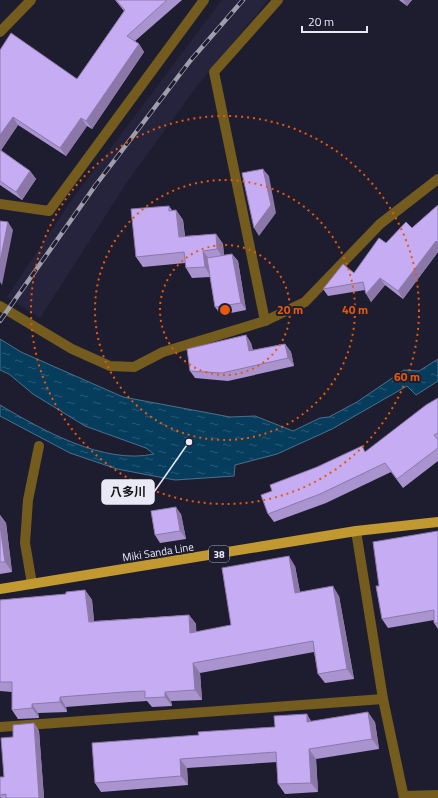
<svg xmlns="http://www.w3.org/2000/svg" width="438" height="798" viewBox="0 0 438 798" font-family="'Titillium Web','Noto Sans JP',sans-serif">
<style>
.built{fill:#26243d}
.water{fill:url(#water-ripples);stroke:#4a718b}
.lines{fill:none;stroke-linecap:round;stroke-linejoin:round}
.street{stroke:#745b1e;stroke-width:10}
.primary{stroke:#c19930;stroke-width:10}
.rail-casing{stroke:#9e9ead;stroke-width:4.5}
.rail{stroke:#1e1d30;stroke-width:3;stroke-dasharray:9;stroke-linecap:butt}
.wall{fill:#aa94d0}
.shaded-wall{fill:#8b78a9}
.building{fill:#c6acf2;stroke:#8b78a9}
.ring{fill:none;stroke:#e8590c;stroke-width:2;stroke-dasharray:2 4}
.labels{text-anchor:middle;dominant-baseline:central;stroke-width:4;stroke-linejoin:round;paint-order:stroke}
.shield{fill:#1e1d30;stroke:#acacbb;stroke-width:1}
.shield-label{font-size:10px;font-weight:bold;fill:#e9e9f6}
.street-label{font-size:11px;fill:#e9e9f6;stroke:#1e1d30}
.centre{fill:#e8590c;stroke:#1e1d30;stroke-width:2}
.ring-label{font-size:12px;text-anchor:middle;font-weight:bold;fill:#e8590c;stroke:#1e1d30;stroke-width:4;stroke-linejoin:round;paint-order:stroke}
.leader{fill:none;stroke:#e9e9f6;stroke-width:1.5}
.callout-dot{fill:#e9e9f6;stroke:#1e1d30;stroke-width:1.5}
.callout{fill:#e9e9f6;stroke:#e9e9f6;stroke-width:1.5}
.callout-label{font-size:12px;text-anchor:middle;font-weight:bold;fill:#111}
</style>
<defs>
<pattern id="water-ripples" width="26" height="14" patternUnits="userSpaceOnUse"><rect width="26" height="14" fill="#063d5d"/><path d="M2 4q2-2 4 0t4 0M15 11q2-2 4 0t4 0" fill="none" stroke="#2a5975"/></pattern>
</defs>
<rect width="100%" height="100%" fill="#1e1d30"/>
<path class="built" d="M222,0H268L197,86L127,182L40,318L7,297L71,201Z"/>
<path class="water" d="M0,339L21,352L123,397L230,417L255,416L293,431L320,418L329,417L357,402L404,370L419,371L438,359V381L416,395L407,386L332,429L277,454L235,465L234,476L175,480L117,469L70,453L0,416V405C42,430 104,465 154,454L146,448L85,426L33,394L9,374L0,370Z"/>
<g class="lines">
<g class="street">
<path d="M0,32L31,0"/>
<path d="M0,204L49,211L204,0"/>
<path d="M0,306L72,349L110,366L134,367L163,352L265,321L214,72L278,0"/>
<path d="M265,321L305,302L380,224L438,179"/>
<path d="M356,531L383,699L404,798"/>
<path d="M32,584L25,543L28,500L39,446"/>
<path d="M0,727L383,699"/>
<path d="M404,796L438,795"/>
</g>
<path class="primary" d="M0,589L356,531L438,522"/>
<g class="rail-casing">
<path id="rail" d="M0,321L95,186L190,61L243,0"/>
</g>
<use href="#rail" class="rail"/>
</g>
<g class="wall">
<path d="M115,0H182L135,41L139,44L144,52L92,129L87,126L66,156L18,125L1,150L30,171L36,179L22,200L0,185V50L77,79L124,11Z"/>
<path d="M399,0H412L407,6Z"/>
<path d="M438,205V252L403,299L385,285L371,302L365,290L328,296L323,289L354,273L386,243L412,228Z"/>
<path d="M169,206L172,210H176L183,220L185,236L216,234L223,244L224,255L232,254L238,261L246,310L221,315L215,307L210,277L192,278L186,268L185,263L143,267L136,257Z"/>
<path d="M246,335L251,343L253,350L285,344L291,352L294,366L228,381L195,378L190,371Z"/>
<path d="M438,398V461L403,488L391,472L326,503L274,522L268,514L272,491L366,451Z"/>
<path d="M181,514L186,539L160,543L155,535Z"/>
<path d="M0,515L6,523L12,572L0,574Z"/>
<path d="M438,531V629L434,623V620L388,628L382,619L379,586Z"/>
<path d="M295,566L300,592L339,596L354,679L325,683L318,674L314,652L200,673L202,700L171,701L172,706L152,707L147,701L130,702L66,707L67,712L38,713L39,718L18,719L12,710V692L0,691V600L66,594L85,590L92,600L94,621L189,615L196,624V632L231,625Z"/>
<path d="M312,721L375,722L379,749L316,759L318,792L285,794L278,784L277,762L187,768L188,785L101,792L95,783L199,735L275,727Z"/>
<path d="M34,723L39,731L44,798H1L0,797V777H4L13,737Z"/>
</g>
<g class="shaded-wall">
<path d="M403,0H412L407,6Z"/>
<path d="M139,44L144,52L92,129L86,121Z"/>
<path d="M13,117L18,125L0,152V135Z"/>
<path d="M81,118L87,126L66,156L60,148Z"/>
<path d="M263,169L269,176L276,213L259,236L254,228Z"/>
<path d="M30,171L36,179L22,200L16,192Z"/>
<path d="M176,210L183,220L186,247L179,237Z"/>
<path d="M8,222L13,230L2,285L0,282V262Z"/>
<path d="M216,234L223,244L224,259L217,249Z"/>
<path d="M436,241L438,244V252L403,299L398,291Z"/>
<path d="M203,251L210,260L211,277L205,267Z"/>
<path d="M232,254L238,261L246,310L241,303Z"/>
<path d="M380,278L385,285L371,302L366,294Z"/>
<path d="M246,335L251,343L254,358L249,351Z"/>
<path d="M285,344L291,352L294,366L288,358Z"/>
<path d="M176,507L181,514L186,539L180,531Z"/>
<path d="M0,515L6,523L12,572L5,562L0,525Z"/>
<path d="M289,556L295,566L302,603L295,593Z"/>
<path d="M333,586L339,596L354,679L347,669Z"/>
<path d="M85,590L92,600L95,631L89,622Z"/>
<path d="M189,615L196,624L197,643L190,633Z"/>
<path d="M193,663L200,673L202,700L195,690Z"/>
<path d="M165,692L171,701L172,706L165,697Z"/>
<path d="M60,697L66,707L67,712L60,702Z"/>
<path d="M32,704L38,713L39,718L32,708Z"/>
<path d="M368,712L375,722L379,749L372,739Z"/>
<path d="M307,714L313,724L307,722Z"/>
<path d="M34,723L39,731L44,798H39Z"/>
<path d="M309,749L316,759L318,792L311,783Z"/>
<path d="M180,759L187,768L188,785L181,776Z"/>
</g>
<g class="building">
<path d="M116,0H167L127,36L139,44L86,121L81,118L60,148L13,117L0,135V50L11,33L77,79L125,10Z"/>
<path d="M0,150L30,171L16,192L0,181Z"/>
<path d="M263,169L271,205L254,228L242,173Z"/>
<path d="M438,205V243L436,241L398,291L380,278L366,294L363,282L323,289L343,264L354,273L379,238L386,243L406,222L412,228Z"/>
<path d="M169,206V211L176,210L179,237L216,234L217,249L203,251L205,267L186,268L184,252L136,257L131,209Z"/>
<path d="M0,221L8,222L0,262Z"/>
<path d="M232,254L241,303L215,307L207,258Z"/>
<path d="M246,335L249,351L285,344L288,358L222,373L190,371L187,349Z"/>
<path d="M438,398V433L434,435L438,440V448L397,479L385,463L320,494L268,514L261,495L272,491L270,485L317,467L362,446L365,452L426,405Z"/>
<path d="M176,507L180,531L155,535L151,511Z"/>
<path d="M0,525L5,562H0Z"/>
<path d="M438,531V623H434V610L382,619L376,586H379L373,542Z"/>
<path d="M289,556L295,593L333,586L347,669L318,674L313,641L193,663L195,690L165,692V697L145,698V691L124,692L60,697V702L32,704V708L12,710V682H0V600L66,594V592L85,590L89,622L189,615L190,633L231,625L222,568Z"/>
<path d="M368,712L372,739L309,749L311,783L278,784L276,752L180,759L181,776L95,783L92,743L199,735L198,732L275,727L274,716L307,714V722Z"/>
<path d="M34,723L39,798H6V794L0,795V777H4L1,738L13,737V725Z"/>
</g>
<g class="ring">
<circle cx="225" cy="310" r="65"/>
<circle cx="225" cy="310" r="130"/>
<circle cx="225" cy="310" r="194"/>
</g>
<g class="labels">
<rect class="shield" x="209" y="546" width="20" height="16" rx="3"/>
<g class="shield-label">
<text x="219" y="554">38</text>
</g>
<g class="street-label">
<text transform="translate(158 552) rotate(-9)">Miki Sanda Line</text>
</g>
</g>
<circle cx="225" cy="310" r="6" class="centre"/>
<g class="ring-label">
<text x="290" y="314">20 m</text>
<text x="355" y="314">40 m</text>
<text x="407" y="381">60 m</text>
</g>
<path class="leader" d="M189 442L154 492"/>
<circle class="callout-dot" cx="189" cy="442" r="4"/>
<rect class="callout" x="102" y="480" width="52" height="24" rx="4"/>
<g class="callout-label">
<text x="128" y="496">八多川</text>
</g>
<path d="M302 26v6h65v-6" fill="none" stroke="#e9e9f6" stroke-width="2"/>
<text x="308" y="26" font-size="12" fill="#e9e9f6" stroke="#1e1d30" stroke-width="3" paint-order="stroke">20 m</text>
</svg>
